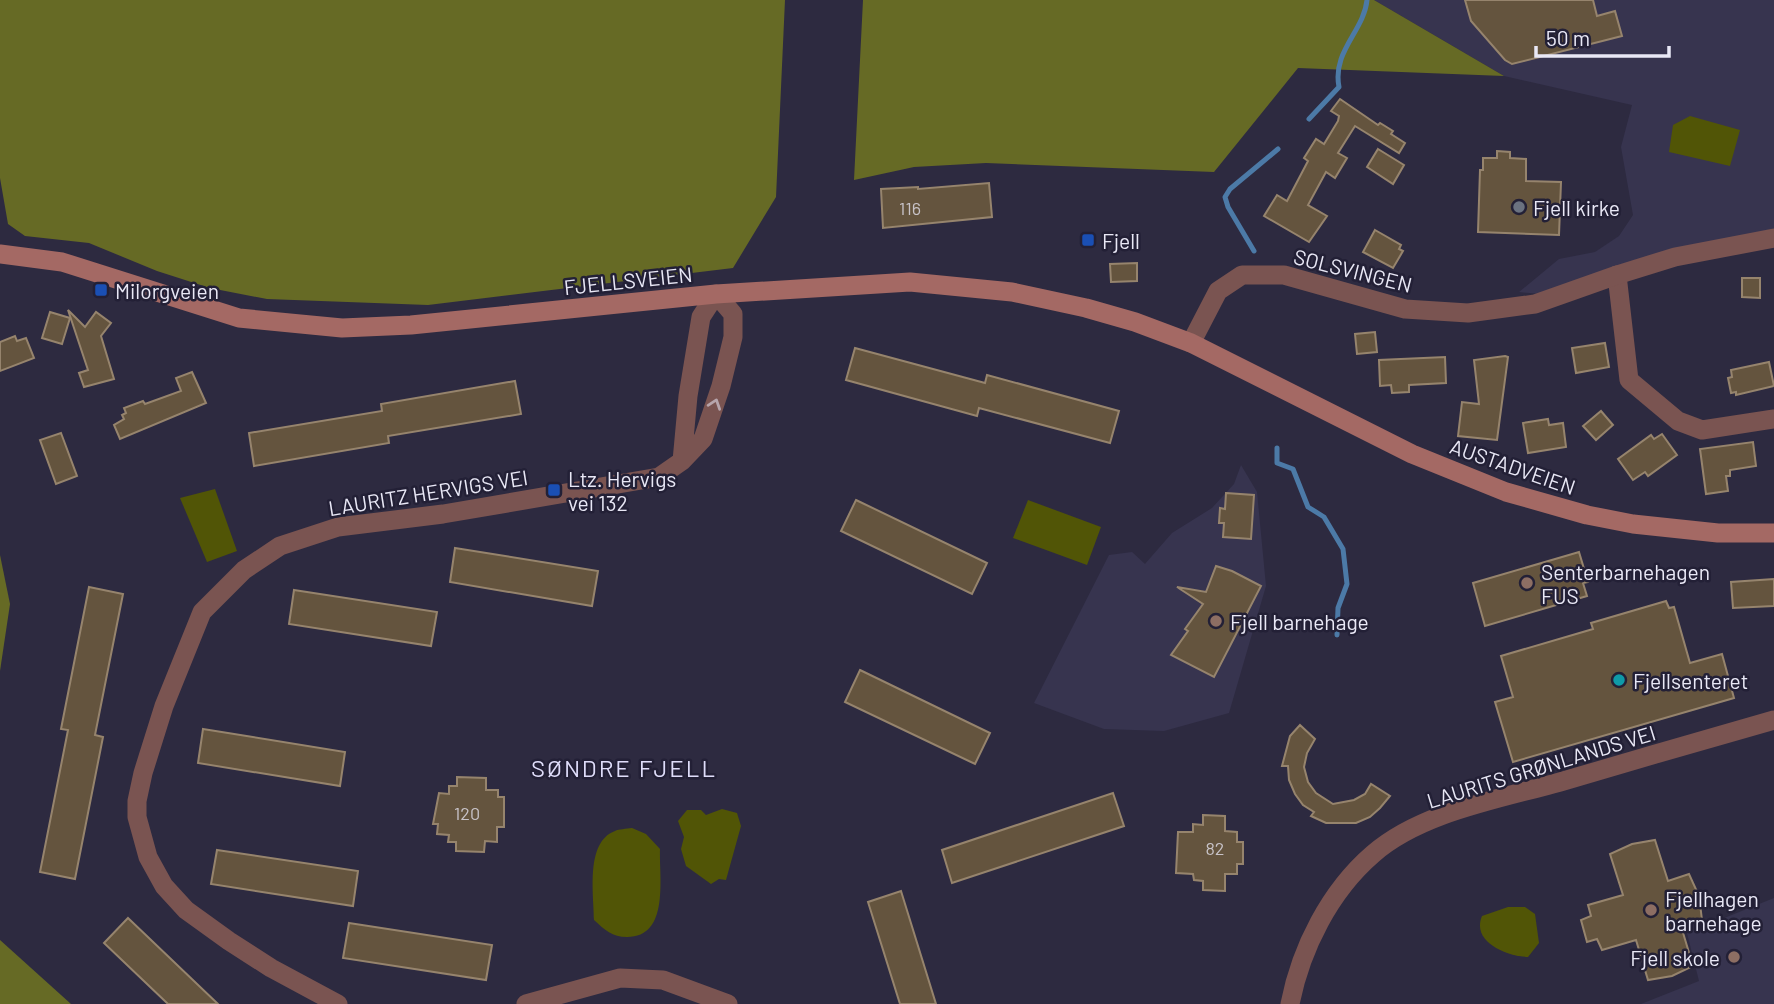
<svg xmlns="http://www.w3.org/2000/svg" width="1774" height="1004" viewBox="0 0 1774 1004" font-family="Barlow,sans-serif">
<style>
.built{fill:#37344f}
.green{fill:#515506}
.forest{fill:#666a25}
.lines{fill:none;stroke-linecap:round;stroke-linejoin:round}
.stream{stroke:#4c7aa7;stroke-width:5}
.building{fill:#64543e;stroke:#96846d;stroke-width:2}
.minor{stroke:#7a5451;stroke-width:19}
.secondary{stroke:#a46964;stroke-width:19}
.oneway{stroke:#b7a5ac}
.worship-dot{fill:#6b7280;stroke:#232036;stroke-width:2.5}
.transit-dot{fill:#1a4fb4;stroke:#232036;stroke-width:2.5}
.education-dot{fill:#8d6e63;stroke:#232036;stroke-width:2.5}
.culture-dot{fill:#0f9aa8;stroke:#232036;stroke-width:2.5}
.labels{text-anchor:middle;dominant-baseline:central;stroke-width:5;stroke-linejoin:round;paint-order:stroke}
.number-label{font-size:18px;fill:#c8c3c8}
.poi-label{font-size:21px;fill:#e9e8f6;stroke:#232036;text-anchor:start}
.street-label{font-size:21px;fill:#e9e8f6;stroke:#232036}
.quarter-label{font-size:24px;letter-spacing:2px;fill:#dfddfa;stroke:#232036}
</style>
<rect width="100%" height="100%" fill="#2d2a40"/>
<g class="built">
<path d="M1374,0H1774V237L1551,295L1519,292L1559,259L1595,252L1619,236L1633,215L1621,147L1632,105L1504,76Z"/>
<path d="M1241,465L1257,492L1266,586L1229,713L1164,731L1104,729L1034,703L1109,555L1132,552L1145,564L1172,533L1212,508L1234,484Z"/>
<path d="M1774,898V1004H1641L1699,981L1687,933Z"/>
</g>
<g class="green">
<path d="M1690,116L1740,130L1730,166L1669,152L1673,125Z"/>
<path d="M215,489L237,551L207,562L180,498Z"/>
<path d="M1028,500L1101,527L1087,565L1013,538Z"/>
<path d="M722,809L737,813L741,826L726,880L719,879L711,884L686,866L681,849L684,837L678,821L687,810H701L706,815Z"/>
<path d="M632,828L646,834L660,849C659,878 670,937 627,937C612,937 605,930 594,920C594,894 585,842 615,831C619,829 626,829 632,828Z"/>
<path d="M1508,907H1525L1535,914L1539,943L1528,957C1507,956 1471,942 1482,916Z"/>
</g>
<g class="forest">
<path d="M0,0H785L776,197L733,268L428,305L267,299L210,288L157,271L89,243L25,236L8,224L0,178Z"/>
<path d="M863,0H1374L1504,76L1298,68L1214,172L986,163L914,167L854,180Z"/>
<path d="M0,555L10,604L0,671Z"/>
<path d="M0,940L71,1004H0Z"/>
</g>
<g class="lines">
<g class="stream">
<path d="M1309,119L1339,87C1332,51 1364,31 1367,0"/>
<path d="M1254,251L1228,207L1225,197L1230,189L1278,149"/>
<path d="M1277,448V463L1293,469L1308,507L1324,517L1343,549L1347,584L1338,608L1337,635"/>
</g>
</g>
<g class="building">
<path d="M1465,0H1593L1597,16L1615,11L1622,36L1512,64L1505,60L1471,21Z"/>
<path d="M1340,99L1378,125L1380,123L1393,131L1391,134L1405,143L1399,153L1355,126L1338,153L1347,158L1335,178L1326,172L1308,205L1327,216L1309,242L1264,216L1277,195L1287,201L1308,161L1304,158L1316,139L1324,144L1338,121L1339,116L1331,111Z"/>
<path d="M1378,149L1404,165L1393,184L1367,167Z"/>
<path d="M1497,151L1510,152V158L1526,159V181L1561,182L1559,235L1478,232L1480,170H1483V158H1497Z"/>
<path d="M989,183L992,217L883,228L881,189L918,187V189Z"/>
<path d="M1375,230L1401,245L1399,249L1403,251L1393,268L1363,252Z"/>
<path d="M1137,263V281L1111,282L1110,264Z"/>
<path d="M1742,278H1760V298L1742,297Z"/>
<path d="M68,310L85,327L96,312L111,323L101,336L114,379L84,387L79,373L88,370Z"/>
<path d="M50,312L70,318L62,344L42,338Z"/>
<path d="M1375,332L1377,352L1357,354L1355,334Z"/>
<path d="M15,336L17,341L26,338L34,358L0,371V342Z"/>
<path d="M1605,343L1609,367L1576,373L1572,348Z"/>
<path d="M855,348L985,383L987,375L1119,411L1110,443L979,408L977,416L846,380Z"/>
<path d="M1505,356L1508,357L1497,440L1458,436L1462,402L1479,404L1474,360Z"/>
<path d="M1445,357L1446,383L1409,385V392L1392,393L1391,385L1380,386L1379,360Z"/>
<path d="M1769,362L1774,386L1736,395V392L1731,393L1728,378L1732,377L1731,370Z"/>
<path d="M192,372L206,403L120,439L114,425L124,419L122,415L126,413L124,408L143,401L145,404L181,391L176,378Z"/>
<path d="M515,381L521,414L388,436L389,443L254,466L249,433L382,411L381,404Z"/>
<path d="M1601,411L1613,425L1596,440L1583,426Z"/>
<path d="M1548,419L1549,425L1563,423L1566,447L1528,453L1523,423Z"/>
<path d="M61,433L77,476L56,484L40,440Z"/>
<path d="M1662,434L1677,455L1648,476L1645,472L1633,480L1618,459L1651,435L1654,439Z"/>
<path d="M1753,442L1756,466L1730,470V476H1726L1728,491L1706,494L1700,449Z"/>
<path d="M1226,493L1254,495L1251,539L1223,537L1224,523H1219L1220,508L1225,509Z"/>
<path d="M856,500L987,563L972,594L841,531Z"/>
<path d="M455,548L598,571L592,606L450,582Z"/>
<path d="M1579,552L1588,582L1583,583L1587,596L1485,626L1473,583Z"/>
<path d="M1216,566L1232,571L1261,586L1214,677L1171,655L1188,631L1185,629L1203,604L1177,587L1206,592Z"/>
<path d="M1774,579V606L1733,608L1731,582Z"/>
<path d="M89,587L123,594L95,735L103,737L75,879L40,872L68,730L61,729Z"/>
<path d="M294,590L437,612L431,646L289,624Z"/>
<path d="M1666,601L1669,608L1674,607L1690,663L1722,654L1734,698L1513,762L1495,702L1513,697L1501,656L1593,629L1591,623Z"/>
<path d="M860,670L990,733L975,764L845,702Z"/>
<path d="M1300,725L1315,739L1307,753L1304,767L1308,782L1316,793L1333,804L1354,800L1365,794L1371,784L1390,796L1380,808L1370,817L1356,823H1326L1311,816L1314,812L1303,805L1295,794L1289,780L1288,766H1282L1290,736Z"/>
<path d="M203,729L345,752L340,786L198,763Z"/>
<path d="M457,777L486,778V790H498V797H504V827H497V842L485,841L484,852L456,851V842H448L449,835L437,834L438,824H433L439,793L449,794V786H457Z"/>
<path d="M1113,793L1124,826L952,883L942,850Z"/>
<path d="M1203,815L1225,816V831L1237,832V842H1243V864H1237V874H1225V891L1203,890V881L1194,880L1193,874L1176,873L1178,832H1193V824L1203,825Z"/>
<path d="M1655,840L1668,881L1689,874L1699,896L1702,920L1681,926L1693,966L1672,976L1648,980L1636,940L1602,950L1597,939L1587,942L1581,920L1591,916L1588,905L1623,895L1610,854L1632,844Z"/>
<path d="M217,850L358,871L353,906L211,884Z"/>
<path d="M901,891L936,1004H900L868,902Z"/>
<path d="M128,918L218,1004H168L104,943Z"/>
<path d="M349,923L492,945L486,980L343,958Z"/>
</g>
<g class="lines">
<g class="minor">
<path d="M1617,275L1629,380L1678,421L1702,430L1774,419"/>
<path d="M1191,343L1218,291L1242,275H1284L1405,309L1468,313L1535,304L1617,275L1675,257L1774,238"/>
<path d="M338,1004L271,968L229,941L186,910L164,886L148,857L137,817V801L143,773L164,706L202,612L244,570L280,546L338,527L443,514L659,477L682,461L703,439L721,386L733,337V314L716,294L701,317L688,396L682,461"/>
<path d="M526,1004L620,978L663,980L728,1004"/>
<path d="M1290,1004C1301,948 1330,891 1373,854C1421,812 1500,799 1560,782C1631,761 1703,740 1774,720"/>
</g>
<path class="secondary" d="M0,254L62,262L239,318L342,328L411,325L716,294L910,282L1012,292L1086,308L1135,322L1191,343L1412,454L1506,492L1587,515L1633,524L1718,533H1774"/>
</g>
<defs><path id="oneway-chevron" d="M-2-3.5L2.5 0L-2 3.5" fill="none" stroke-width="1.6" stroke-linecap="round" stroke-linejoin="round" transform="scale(1.75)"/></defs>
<use class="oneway" href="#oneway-chevron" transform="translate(715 404) rotate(-71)"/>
<circle class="worship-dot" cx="1519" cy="207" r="7"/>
<g class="transit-dot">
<rect x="1081" y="233" width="14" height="14" rx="3.5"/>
<rect x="94" y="283" width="14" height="14" rx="3.5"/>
<rect x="547" y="483" width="14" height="14" rx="3.5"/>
</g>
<g class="education-dot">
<circle cx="1527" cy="583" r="7"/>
<circle cx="1216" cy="621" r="7"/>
<circle cx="1651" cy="910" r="7"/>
<circle cx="1734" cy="957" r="7"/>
</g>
<circle class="culture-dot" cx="1619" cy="680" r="7"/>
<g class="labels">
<g class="number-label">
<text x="910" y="208">116</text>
<text x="467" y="813">120</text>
<text x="1215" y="848">82</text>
</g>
<g class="poi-label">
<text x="1533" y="207">Fjell kirke</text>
<text x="1102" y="240">Fjell</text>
<text x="115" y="290">Milorgveien</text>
<text x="568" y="478">Ltz. Hervigs<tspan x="568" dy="24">vei 132</tspan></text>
<text x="1541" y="571">Senterbarnehagen<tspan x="1541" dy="24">FUS</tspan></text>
<text x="1230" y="621">Fjell barnehage</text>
<text x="1633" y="680">Fjellsenteret</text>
<text x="1665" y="898">Fjellhagen<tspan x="1665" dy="24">barnehage</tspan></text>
<text x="1720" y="957" text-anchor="end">Fjell skole</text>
</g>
<g class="street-label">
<text transform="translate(1353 270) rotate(14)">SOLSVINGEN</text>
<text transform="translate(628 280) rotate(-6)">FJELLSVEIEN</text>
<text transform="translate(1513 466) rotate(19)">AUSTADVEIEN</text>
<text transform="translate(428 492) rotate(-9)">LAURITZ HERVIGS VEI</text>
<text transform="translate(1541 766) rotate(-17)">LAURITS GRØNLANDS VEI</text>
</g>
<g class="quarter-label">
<text x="624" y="767">SØNDRE FJELL</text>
</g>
</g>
<path d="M1536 46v10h133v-10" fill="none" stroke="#e9e8f6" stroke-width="3.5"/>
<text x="1546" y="46" font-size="21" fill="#e9e8f6" stroke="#232036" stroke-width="5" paint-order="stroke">50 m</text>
</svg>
